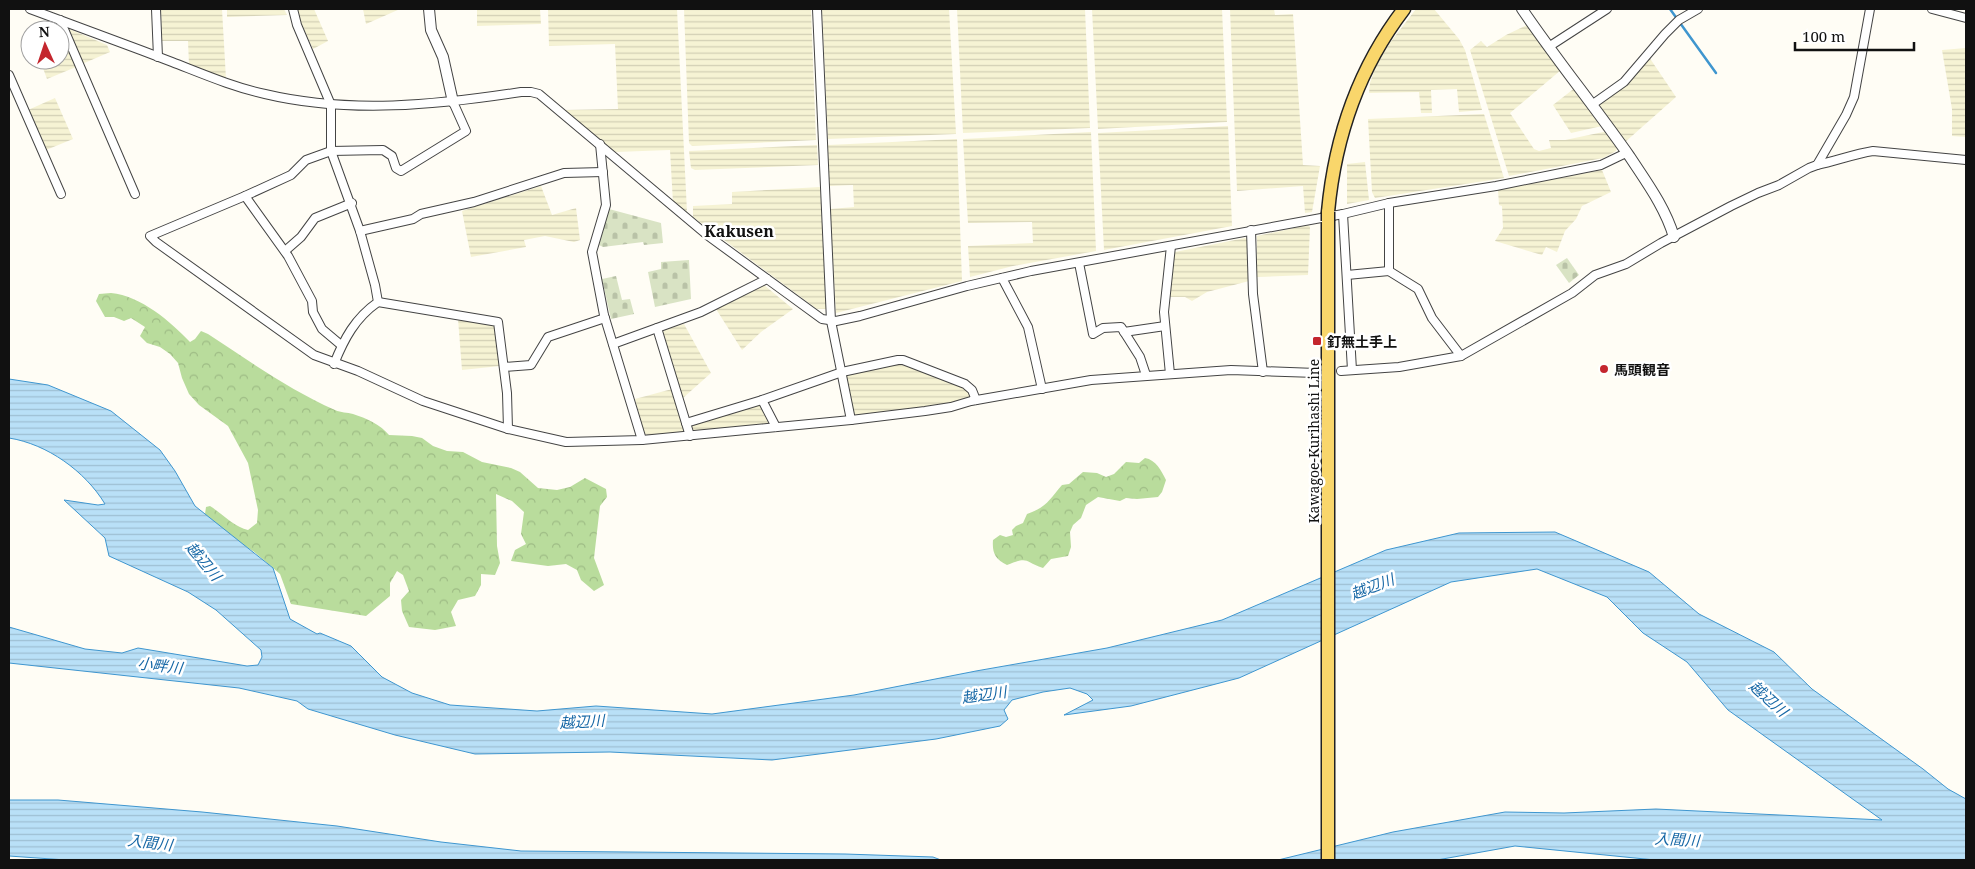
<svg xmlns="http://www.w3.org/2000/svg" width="1975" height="869" viewBox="0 0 1975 869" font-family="'Noto Serif','Noto Sans JP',serif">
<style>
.farmland{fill:url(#farmland-rules)}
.forest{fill:url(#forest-crowns)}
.cemetery{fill:url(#cemetery-stones)}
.water{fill:url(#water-rules);stroke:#3f96cf}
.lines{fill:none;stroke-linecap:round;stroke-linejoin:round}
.stream{stroke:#3f96cf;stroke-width:2.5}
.minor-casing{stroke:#444;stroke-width:10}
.tertiary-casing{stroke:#444;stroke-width:12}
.primary-casing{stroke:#222;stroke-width:15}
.minor{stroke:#fff;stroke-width:8}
.tertiary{stroke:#fff;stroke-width:10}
.primary{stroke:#f9d66b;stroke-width:12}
.primary-bridge-casing{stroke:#222;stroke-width:15;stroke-linecap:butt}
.primary-bridge{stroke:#f9d66b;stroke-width:12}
.poi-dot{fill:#c4262e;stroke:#fff;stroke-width:2}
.labels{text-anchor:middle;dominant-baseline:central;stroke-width:5;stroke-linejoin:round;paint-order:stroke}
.poi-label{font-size:14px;font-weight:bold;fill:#111;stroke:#fff;text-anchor:start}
.street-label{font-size:14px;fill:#111;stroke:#fff}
.water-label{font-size:15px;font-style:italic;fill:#1768a6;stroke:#fff}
.quarter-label{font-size:16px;font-weight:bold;fill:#111;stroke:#fff}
</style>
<defs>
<pattern id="farmland-rules" width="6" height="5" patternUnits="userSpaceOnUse" patternTransform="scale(1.25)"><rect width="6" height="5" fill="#f6f3d4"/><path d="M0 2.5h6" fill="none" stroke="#d2cfb5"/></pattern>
<pattern id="forest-crowns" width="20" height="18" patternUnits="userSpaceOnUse" patternTransform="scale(1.25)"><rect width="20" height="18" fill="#b9dc9c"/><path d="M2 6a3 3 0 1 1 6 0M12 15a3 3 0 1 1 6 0" fill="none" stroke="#9ebc85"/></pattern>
<pattern id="cemetery-stones" width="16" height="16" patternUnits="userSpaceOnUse" patternTransform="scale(1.25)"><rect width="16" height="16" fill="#d9e3c4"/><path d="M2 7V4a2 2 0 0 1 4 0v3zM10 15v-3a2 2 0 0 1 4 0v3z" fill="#b9c2a7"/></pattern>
<pattern id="water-rules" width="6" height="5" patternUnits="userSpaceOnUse" patternTransform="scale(1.25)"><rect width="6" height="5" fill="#b9e0f7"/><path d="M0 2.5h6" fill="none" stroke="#9ebfd3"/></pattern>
</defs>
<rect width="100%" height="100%" fill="#fffdf5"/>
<g class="farmland">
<path d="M161,9H222L226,79L189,65L188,41H162Z"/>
<path d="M227,9H284L287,15L227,17Z"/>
<path d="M298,9H314L328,41L313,49L298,16Z"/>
<path d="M363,9H400L366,24Z"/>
<path d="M477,9H540L541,24L477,26Z"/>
<path d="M548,9H677L687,212L673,203L670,150L615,152L564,110L618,109L615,44L549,46Z"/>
<path d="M684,9H811L816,140L692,146L689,143Z"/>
<path d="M822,9H949L956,134L828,139Z"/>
<path d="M957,9H1085L1090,128L963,133Z"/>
<path d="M1092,9H1222L1227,122L1098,129Z"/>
<path d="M1230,9H1274L1275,15L1293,14L1303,165L1320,166L1312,212L1305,213L1303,186L1237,191Z"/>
<path d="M1416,9H1434L1459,39L1465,50L1482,110L1459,112L1457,89L1431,90L1432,113H1421L1419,92L1369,93L1370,83L1375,68L1389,44Z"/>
<path d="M1529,24L1561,70L1510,113L1534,149L1539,151L1551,148L1549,140H1565L1608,131L1617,148L1616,151L1603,158L1509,176L1470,50L1481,41L1487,47L1506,35Z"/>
<path d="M67,28L107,45L110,52L82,64Z"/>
<path d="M60,31L76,67L47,79L40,60H60Z"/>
<path d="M1966,48V137L1952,136V109L1942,50Z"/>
<path d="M1649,57L1676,97L1624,143L1598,104Z"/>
<path d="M1576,87L1602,126L1571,133L1553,105Z"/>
<path d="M55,98L73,139L46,150L28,110Z"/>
<path d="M1484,114L1504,178L1375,198L1372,192L1368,119Z"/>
<path d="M1228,126L1232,226L1104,250L1098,133Z"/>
<path d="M1091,132L1096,251L1013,266L970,277L968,246L1033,243L1032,222L968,223L963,139Z"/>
<path d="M957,139L962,281L836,313L830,209L854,207L853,185L829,186L828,145Z"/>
<path d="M817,145L818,165L695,170L691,168L689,151Z"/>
<path d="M1365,162L1369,200L1347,204V164Z"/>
<path d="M1602,170L1611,192L1582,206L1576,219L1565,231L1557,252L1546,247L1542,255L1495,241L1503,228L1502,206L1499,205L1498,190Z"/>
<path d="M541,186L552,215L576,208L580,240L574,242L545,236L524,240L526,247L471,257L462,211Z"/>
<path d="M820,187L827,309H817L693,217V206L732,204V192Z"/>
<path d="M1308,225L1310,227L1308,275L1257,277V236Z"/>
<path d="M1245,238L1248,241L1249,281L1207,292L1192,301L1185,297H1170L1173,254L1175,252Z"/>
<path d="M764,285L793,309L761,332L742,350L716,309Z"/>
<path d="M458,319L493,324L495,326L500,366L462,370Z"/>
<path d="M684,324L711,373L683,398L663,333L664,330Z"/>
<path d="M895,364L912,367L957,384L969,391L970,398L948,404L858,416L854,415L845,376Z"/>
<path d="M672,389L685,433L648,436L644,433L635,399Z"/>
<path d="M759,404L769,424L697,433L693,431L692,425Z"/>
</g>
<g class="forest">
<path d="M111,293C141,296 170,321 190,342L195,339L201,331L208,334C249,361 290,390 335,410C341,413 347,412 353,414C366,418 381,425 389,435L412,436L422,438L433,446L447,451L463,452L482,462L511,468L520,472L538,488L557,490L570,487L585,478L606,489L607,497L600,506L594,558L604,585L594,591L581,580L577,570L566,564L548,566L511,561L515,550L526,544L521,534L524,512L512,501L496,494L497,546L500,563L495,575L481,574V585L475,596L458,600L451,612L456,626L435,630L409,627L402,611L401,600L409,591L403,575L397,571L390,583V596L366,616L291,604L280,574L253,551L204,521L206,507L210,506C221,513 236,528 248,530L257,523L258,510L248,463L228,426L199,405L189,394L182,378L178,363L170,354L160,347L147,343L140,336L145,327L131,318L124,321L114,317H105L96,301L99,294Z"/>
<path d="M1145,458C1156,460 1161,470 1166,480L1162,492L1158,497L1137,499L1126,498L1120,501L1098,497L1086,505L1081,518L1073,525L1070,532L1071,547L1068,556L1051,559L1043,568C1023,561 1029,556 1007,565C995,559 992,553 993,540L1000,535L1006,537L1013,535L1012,530L1016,526L1023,523L1027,514C1047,507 1049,500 1062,485L1069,484L1083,472L1097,473L1106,477L1114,474L1126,462L1139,463Z"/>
</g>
<g class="cemetery">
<path d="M609,209L661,223L663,243L644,245L643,242L603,247L599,245Z"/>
<path d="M1567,258L1579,275L1569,283L1556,265Z"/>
<path d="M689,260L691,299L655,307L648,272L661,269V262Z"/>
<path d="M616,276L622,300L630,299L634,314L611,319L602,279Z"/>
</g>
<g class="water">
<path d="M9,379L48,385L111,411L160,450L175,471L195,506L273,568L290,619L317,634L320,633L351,646L382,677L412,693L450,705L537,711L596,706L712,714L854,695L976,671L1107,648L1222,620L1386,550L1459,533L1555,532L1649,572L1699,614L1774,652L1812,689L1923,769L1948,789L1966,799V860H1655L1515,846L1437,860H1278L1393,832L1505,812L1564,813L1656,809L1882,820L1728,710L1687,662L1643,633L1607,597L1537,569L1451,582L1239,678L1131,706L1064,715L1093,700L1087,694L1070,688L1043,692L1012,700L1004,710L1008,719L1000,726L936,739L772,760L610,752L475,754L395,735L308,709L297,701L239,688L9,663V627L85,649L122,653L138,648L247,666L258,665L262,657L261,650L216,610L188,592L109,556L105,538L64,500L98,505L105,504C85,471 47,444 9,438Z"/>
<path d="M9,800H58L202,812L337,826L441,842L521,851L845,854L933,857L941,860H66L9,856Z"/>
</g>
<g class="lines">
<path class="stream" d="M1670,9L1716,73"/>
<g class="minor-casing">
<g id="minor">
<path d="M30,9C78,27 125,44 172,62C203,74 233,87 265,94C349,114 437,105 521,92H531L539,94L707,235L822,319L836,321L860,316L967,286L1031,271L1343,214L1389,203L1496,186L1601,165L1626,153"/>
<path d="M156,9L158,57"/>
<path d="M293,9L297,25L331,105V151L360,231L375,285L378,302C355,318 344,339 334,364"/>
<path d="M817,9L831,321L851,420"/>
<path d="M1932,9L1966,18"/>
<path d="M60,20L135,194"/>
<path d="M1550,46L1607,9"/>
<path d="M9,75L61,194"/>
<path d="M453,102L466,131L401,171L396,168L392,156L383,150L331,151L306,160L291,175L245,196L150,236L156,242L314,355L358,371L423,401L508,429L566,442L642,440L851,420L925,411L951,407L971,401L1091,380L1231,370L1316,373"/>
<path d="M1593,104L1624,82L1665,34L1679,20L1698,9"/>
<path d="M600,144L606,205L592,252L604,315L642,440"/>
<path d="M1817,165C1836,161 1854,154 1873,151L1966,160"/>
<path d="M245,196L288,256L312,301L313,312L322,329L341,345"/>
<path d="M1389,203V271L1418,289L1432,318L1461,356"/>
<path d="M1343,214L1352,370"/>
<path d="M1251,230L1253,294L1263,372"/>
<path d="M360,231L413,219L421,214L474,202L564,173L603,172"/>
<path d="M285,251L301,237L315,218L352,203"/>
<path d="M1079,263L1093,334L1103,328L1121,327L1140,357L1146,375"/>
<path d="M1347,275L1389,271"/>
<path d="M1002,278L1028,327L1042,389"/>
<path d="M378,302L498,322L507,393L508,429"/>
<path d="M657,328L690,436"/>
<path d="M1124,332L1165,326"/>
<path d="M613,344L701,312L767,279"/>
<path d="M504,367L531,365L548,337L605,318"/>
<path d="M1341,371L1399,367L1461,356L1572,293L1595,275L1626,264L1661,243L1731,206L1758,193L1779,185L1809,168L1817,165L1846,115L1854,97L1870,9"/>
<path d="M1170,374L1164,312L1171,246"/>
<path d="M762,400L776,427"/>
<path d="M686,423L762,400L842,372L898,360H903L965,384L972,390L976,400"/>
</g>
</g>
<g class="tertiary-casing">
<g id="tertiary">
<path d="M429,9L431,30L443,57L453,102"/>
<path d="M1522,9C1556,59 1595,107 1630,157C1647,183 1665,207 1674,237"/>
</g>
</g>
<g class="primary-casing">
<g id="primary">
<path d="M1328,212C1335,136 1358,69 1404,9"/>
<path d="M1328,221V860"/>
</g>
</g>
<use href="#minor" class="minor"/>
<use href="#tertiary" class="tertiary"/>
<use href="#primary" class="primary"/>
<g class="primary-bridge-casing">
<path id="primary-bridge" d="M1328,221V212"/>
</g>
<use href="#primary-bridge" class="primary-bridge"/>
</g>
<g class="poi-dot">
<rect x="1312" y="336" width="10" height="10" rx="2.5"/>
<circle cx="1604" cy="369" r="5"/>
</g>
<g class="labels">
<g class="poi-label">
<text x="1327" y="341">釘無土手上</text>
<text x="1614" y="369">馬頭観音</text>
</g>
<g class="street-label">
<text transform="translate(1313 441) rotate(-90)">Kawagoe-Kurihashi Line</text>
</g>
<g class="water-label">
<text transform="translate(204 561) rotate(50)">越辺川</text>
<text transform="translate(1372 586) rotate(-21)">越辺川</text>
<text transform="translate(160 665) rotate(7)">小畔川</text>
<text transform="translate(984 694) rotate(-8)">越辺川</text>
<text transform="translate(1769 698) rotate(42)">越辺川</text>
<text transform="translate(582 721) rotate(-3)">越辺川</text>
<text transform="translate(1677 839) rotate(3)">入間川</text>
<text transform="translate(150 842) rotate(7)">入間川</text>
</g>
<g class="quarter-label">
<text x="739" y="231">Kakusen</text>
</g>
</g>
<rect width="1975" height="869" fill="none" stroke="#111111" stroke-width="20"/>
<g transform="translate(45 45) rotate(357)"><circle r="24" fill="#ffffff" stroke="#a0a0a0"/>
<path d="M0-4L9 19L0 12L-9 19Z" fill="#c4262e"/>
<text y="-8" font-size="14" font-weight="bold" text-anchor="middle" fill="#111111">N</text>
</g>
<path d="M1795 42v8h119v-8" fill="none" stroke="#111111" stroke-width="2.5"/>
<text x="1802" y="42" font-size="15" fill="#111111" stroke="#ffffff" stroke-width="4" paint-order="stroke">100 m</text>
</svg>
